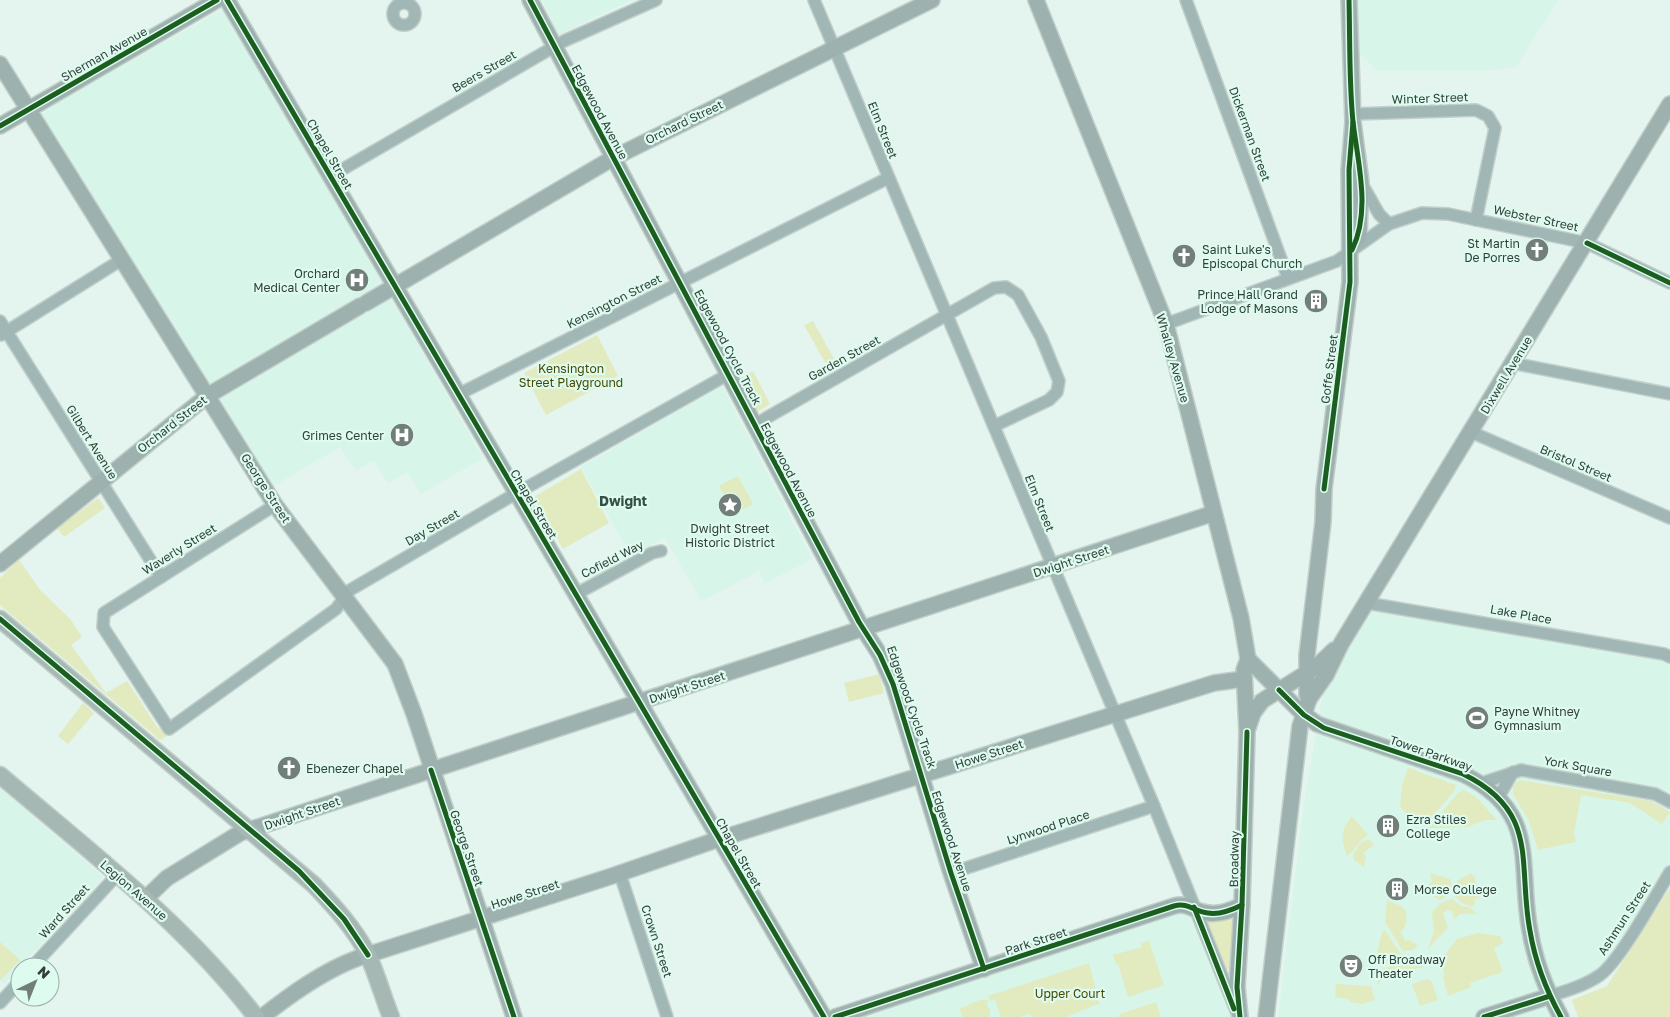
<svg xmlns="http://www.w3.org/2000/svg" width="1670" height="1017" viewBox="0 0 1670 1017" font-family="'Golos Text',sans-serif">
<style>
.built{fill:#d8f5ea}
.green{fill:#e2ebbf}
.lines{fill:none;stroke-linecap:round;stroke-linejoin:round}
.minor-casing{stroke:#c2cec9;stroke-width:14}
.major-casing{stroke:#c2cec9;stroke-width:18}
.highway-casing{stroke:#c2cec9;stroke-width:19}
.minor{stroke:#a0b7b6;stroke-width:11}
.major{stroke:#9db1af;stroke-width:15}
.highway{stroke:#a5b8b4;stroke-width:16}
.cycleway-casing{stroke:#ddfbef;stroke-width:8}
.cycleway{stroke:#1b5e20;stroke-width:5}
.labels{text-anchor:middle;dominant-baseline:central;stroke-width:4.5;stroke-linejoin:round;paint-order:stroke}
.street-label{font-size:12px;fill:#333f3a;stroke:#ddfbef}
.poi-label{font-size:12px;fill:#333f3a;stroke:#ddfbef;text-anchor:start}
.park-label{font-size:12px;fill:#484802;stroke:#ddfbef}
.neighbourhood-label{font-size:14px;font-weight:bold;fill:#364f46;stroke:#ddfbef}
</style>
<rect width="100%" height="100%" fill="#e4f4ee"/>
<g class="built">
<path d="M542,0H632L558,35Z"/>
<path d="M1358,0H1558L1516,67L1486,71H1377L1359,53Z"/>
<path d="M224,9L483,458L421,494L408,472L388,483L374,460L356,471L340,447L272,487L40,112Z"/>
<path d="M722,386L812,559L765,583L759,571L702,601L664,537L631,557L581,467Z"/>
<path d="M1367,603L1670,657V872L1609,966L1550,996L1561,1017H1278L1304,804L1326,675Z"/>
<path d="M0,788L103,877L4,984L0,981Z"/>
<path d="M1189,905L1238,1017H835Z"/>
</g>
<g class="green">
<path d="M813,321L838,366L830,371L804,325Z"/>
<path d="M597,335L618,376L546,415L524,373Z"/>
<path d="M753,371L770,404L757,412L740,379Z"/>
<path d="M581,469L609,523L563,549L534,497Z"/>
<path d="M738,476L753,504L734,514L719,486Z"/>
<path d="M98,498L105,508L64,537L57,528Z"/>
<path d="M19,560L41,591L71,620L82,637L71,645L106,693L127,681L157,727L169,735L160,740L0,605V578Z"/>
<path d="M879,674L884,693L849,702L844,683Z"/>
<path d="M83,703L94,713L68,744L58,736Z"/>
<path d="M1408,768L1456,785L1455,790L1424,826L1411,819L1400,806L1402,785Z"/>
<path d="M1519,780L1651,801L1670,812L1662,824L1630,803L1581,795L1574,833L1576,842L1538,850L1529,821L1513,794V786Z"/>
<path d="M1464,790L1476,797L1497,820H1486L1467,827L1429,828L1458,793Z"/>
<path d="M1352,816L1368,835C1356,842 1356,850 1347,856C1341,838 1340,831 1352,816Z"/>
<path d="M1369,839L1374,845L1363,853L1366,856L1364,867L1354,860L1353,856L1359,844Z"/>
<path d="M1430,873L1450,879L1452,884L1450,894L1440,900L1434,897L1433,889L1429,885L1432,881Z"/>
<path d="M1471,873L1475,878L1477,887H1482L1483,895L1474,900L1475,904L1472,907L1462,903L1454,896L1457,881Z"/>
<path d="M1670,888V1017H1578L1572,1000L1607,986Z"/>
<path d="M1452,899L1461,906L1469,907L1477,914H1460L1454,919L1452,911L1447,910L1443,914L1448,927L1429,948L1432,952L1428,948L1434,932L1432,912L1441,903Z"/>
<path d="M1387,900C1391,902 1399,905 1401,906C1410,912 1407,927 1401,932L1405,941L1410,940L1417,945L1420,943L1413,950L1403,951L1385,922Z"/>
<path d="M1236,914L1232,969H1227L1206,922Z"/>
<path d="M1385,930L1400,953L1409,956L1379,966L1376,958L1382,932Z"/>
<path d="M1478,933L1500,936L1503,943L1494,948L1503,972L1470,983L1471,987L1448,996L1443,978L1445,975L1440,961L1457,939Z"/>
<path d="M1149,941L1164,985L1128,997L1118,964L1116,965L1113,955L1142,947L1141,943Z"/>
<path d="M0,942L20,960L1,980L0,979Z"/>
<path d="M1421,956H1428L1430,959L1422,962L1424,967L1383,976L1379,984H1377L1379,970Z"/>
<path d="M1089,963L1100,1006L1098,1004L1066,1017H1032L1030,1014L1020,1017H1001L995,1000L990,1001L988,996Z"/>
<path d="M1427,979L1432,982L1438,1000L1420,1006L1412,984Z"/>
<path d="M1336,984L1371,986L1375,1000L1362,1004L1350,1002L1348,999L1335,997Z"/>
<path d="M980,1000H987L988,1003L986,1004L990,1010V1017H963L959,1009Z"/>
<path d="M1156,1002L1161,1017H1118L1120,1014Z"/>
</g>
<g class="lines">
<g class="minor-casing">
<g id="minor">
<path d="M814,0L1154,806L1237,1013"/>
<path d="M1186,0L1288,278"/>
<circle cx="404" cy="14" r="11"/>
<path d="M1353,114L1476,110L1488,116L1495,128L1476,220"/>
<path d="M331,176L564,41L656,0"/>
<path d="M1362,184L1379,214L1389,224"/>
<path d="M0,321L161,577"/>
<path d="M1166,324L1337,261L1389,224L1422,213L1448,214L1587,243L1670,283"/>
<path d="M1,335L121,260"/>
<path d="M1512,363L1670,394"/>
<path d="M459,394L888,178"/>
<path d="M754,425L994,288L1006,287L1018,295L1041,337L1059,381L1057,392L1049,400L994,426"/>
<path d="M1471,432L1670,518"/>
<path d="M275,505L104,613L103,627L169,729L336,609L350,590L508,498L727,375"/>
<path d="M576,594L652,553L661,551"/>
<path d="M1367,603L1664,654L1670,657"/>
<path d="M1482,783L1521,770L1655,794L1670,802"/>
<path d="M1498,798L1513,772"/>
<path d="M951,873L1154,806"/>
<path d="M620,874L667,1017"/>
<path d="M32,967L117,875"/>
<path d="M1550,996C1566,991 1586,985 1600,975C1619,962 1656,895 1670,872"/>
<path d="M0,1003L20,981"/>
</g>
</g>
<g class="major-casing">
<g id="major">
<path d="M227,0L824,1017"/>
<path d="M530,0L859,622L880,655L893,684L951,873L984,969"/>
<path d="M1036,0L1166,324L1241,618L1248,659L1244,670L1247,732L1242,905L1237,987L1240,1017"/>
<path d="M1349,0L1353,122L1361,182L1359,235L1357,240"/>
<path d="M0,64L275,505L395,664L414,714L514,1017"/>
<path d="M0,126L217,0"/>
<path d="M366,303L613,158L932,0"/>
<path d="M0,564L207,396L360,306"/>
<path d="M1248,659L1301,712L1317,724L1463,774C1541,812 1517,864 1530,931C1535,961 1546,990 1561,1017"/>
<path d="M1309,699L1326,675L1341,644L1670,104"/>
<path d="M1248,728L1253,713L1262,701L1316,667L1334,650"/>
<path d="M145,899L167,878L240,833L1214,513"/>
<path d="M262,1017C291,994 323,971 358,958L612,876L719,839L1214,683L1244,679"/>
<path d="M835,1017L1174,906C1189,902 1194,912 1208,913C1220,915 1232,910 1242,905"/>
<path d="M1266,1017L1300,726L1309,699L1307,695V655L1323,522L1324,489L1350,282L1349,170L1353,122"/>
<path d="M1484,1017L1550,996"/>
</g>
</g>
<g class="highway-casing">
<g id="highway">
<path d="M0,619L314,885C334,906 355,929 368,955C377,975 383,997 391,1017"/>
<path d="M0,775C89,851 184,923 256,1017"/>
</g>
</g>
<use href="#minor" class="minor"/>
<use href="#major" class="major"/>
<use href="#highway" class="highway"/>
<g class="cycleway-casing">
<g id="cycleway">
<path d="M227,0L824,1017"/>
<path d="M530,0L859,622L880,655L893,684L951,873L984,969"/>
<path d="M1349,0C1350,40 1349,82 1353,122C1358,164 1371,211 1352,250"/>
<path d="M0,126L217,0"/>
<path d="M1587,243L1670,283"/>
<path d="M1324,489L1350,282L1349,170L1353,122"/>
<path d="M0,619L299,871L344,919L368,955"/>
<path d="M1279,690L1304,715L1324,728L1463,774C1541,812 1517,864 1530,931C1535,961 1546,990 1561,1017"/>
<path d="M431,770L514,1017"/>
<path d="M1194,907L1234,1009"/>
<path d="M835,1017L1174,906C1189,902 1194,912 1208,913C1220,915 1232,910 1242,905"/>
<path d="M1240,1017L1237,987L1242,905L1247,732"/>
<path d="M1484,1017L1550,996"/>
</g>
</g>
<use href="#cycleway" class="cycleway"/>
</g>
<defs>
<g id="church-disc" transform="scale(1.25)"><circle r="9.5" fill="#717e79" stroke="#ddfbef"/><path d="M-1.2-6h2.4v3.5h3.3v2.4h-3.3V6h-2.4V-.1h-3.3v-2.4h3.3Z" fill="#fff"/></g>
<g id="hospital-disc" transform="scale(1.25)"><circle r="9.5" fill="#717e79" stroke="#ddfbef"/><path d="M-5-5h3v3.5h4V-5h3V5h-3V1.5h-4V5h-3Z" fill="#fff"/></g>
<g id="building-disc" transform="scale(1.25)"><circle r="9.5" fill="#717e79" stroke="#ddfbef"/><path d="M-4-6H4V6H1V3H-1V6H-4ZM-2.5-4.3h1.7v1.8h-1.7ZM.8-4.3h1.7v1.8H.8ZM-2.5-1h1.7V.8h-1.7ZM.8-1h1.7V.8H.8Z" fill="#fff"/></g>
<g id="sight-disc" transform="scale(1.25)"><circle r="9.5" fill="#717e79" stroke="#ddfbef"/><path d="M0-6L1.8-2.2L6-1.7L2.9 1.2L3.7 5.4L0 3.3L-3.7 5.4L-2.9 1.2L-6-1.7L-1.8-2.2Z" fill="#fff"/></g>
<g id="stadium-disc" transform="scale(1.25)"><circle r="9.5" fill="#717e79" stroke="#ddfbef"/><path d="M0-5a6.5 5 0 1 0 0 10a6.5 5 0 1 0 0-10ZM-3.5-1.8h7v3.6h-7Z" fill="#fff"/></g>
<g id="theatre-disc" transform="scale(1.25)"><circle r="9.5" fill="#717e79" stroke="#ddfbef"/><path d="M-5-5.5Q0-4 5-5.5V0Q5 5 0 6Q-5 5-5 0ZM-3.3-2.5H-1v1.5H-3.3ZM1-2.5H3.3v1.5H1ZM-2.8 1Q0 5.5 2.8 1Z" fill="#fff"/></g>
</defs>
<g fill-rule="evenodd">
<use href="#church-disc" x="1537" y="250"/>
<use href="#church-disc" x="1184" y="256"/>
<use href="#hospital-disc" x="357" y="280"/>
<use href="#building-disc" x="1316" y="301"/>
<use href="#hospital-disc" x="402" y="435"/>
<use href="#sight-disc" x="730" y="505"/>
<use href="#stadium-disc" x="1477" y="718"/>
<use href="#church-disc" x="289" y="768"/>
<use href="#building-disc" x="1388" y="826"/>
<use href="#building-disc" x="1397" y="889"/>
<use href="#theatre-disc" x="1351" y="966"/>
</g>
<g class="labels">
<g class="street-label">
<text transform="translate(104 54) rotate(-30)">Sherman Avenue</text>
<text transform="translate(484 71) rotate(-30)">Beers Street</text>
<text transform="translate(1430 98) rotate(-2)">Winter Street</text>
<text transform="translate(600 112) rotate(62)">Edgewood Avenue</text>
<text transform="translate(684 122) rotate(-26)">Orchard Street</text>
<text transform="translate(883 130) rotate(68)">Elm Street</text>
<text transform="translate(1250 134) rotate(70)">Dickerman Street</text>
<text transform="translate(330 154) rotate(60)">Chapel Street</text>
<text transform="translate(1536 218) rotate(12)">Webster Street</text>
<text transform="translate(614 301) rotate(-27)">Kensington Street</text>
<text transform="translate(728 347) rotate(62)">Edgewood Cycle Track</text>
<text transform="translate(844 358) rotate(-29)">Garden Street</text>
<text transform="translate(1173 358) rotate(74)">Whalley Avenue</text>
<text transform="translate(1329 369) rotate(-83)">Goffe Street</text>
<text transform="translate(1506 375) rotate(-59)">Dixwell Avenue</text>
<text transform="translate(172 424) rotate(-38)">Orchard Street</text>
<text transform="translate(92 442) rotate(58)">Gilbert Avenue</text>
<text transform="translate(1576 463) rotate(23)">Bristol Street</text>
<text transform="translate(789 470) rotate(62)">Edgewood Avenue</text>
<text transform="translate(266 488) rotate(57)">George Street</text>
<text transform="translate(1040 503) rotate(68)">Elm Street</text>
<text transform="translate(534 504) rotate(59)">Chapel Street</text>
<text transform="translate(432 527) rotate(-30)">Day Street</text>
<text transform="translate(179 549) rotate(-32)">Waverly Street</text>
<text transform="translate(612 559) rotate(-27)">Cofield Way</text>
<text transform="translate(1071 561) rotate(-18)">Dwight Street</text>
<text transform="translate(1521 614) rotate(10)">Lake Place</text>
<text transform="translate(687 687) rotate(-18)">Dwight Street</text>
<text transform="translate(912 707) rotate(71)">Edgewood Cycle Track</text>
<text transform="translate(1431 753) rotate(19)">Tower Parkway</text>
<text transform="translate(989 754) rotate(-18)">Howe Street</text>
<text transform="translate(1578 766) rotate(10)">York Square</text>
<text transform="translate(302 813) rotate(-19)">Dwight Street</text>
<text transform="translate(1048 827) rotate(-18)">Lynwood Place</text>
<text transform="translate(952 841) rotate(72)">Edgewood Avenue</text>
<text transform="translate(467 848) rotate(71)">George Street</text>
<text transform="translate(739 853) rotate(60)">Chapel Street</text>
<text transform="translate(1234 859) rotate(-89)">Broadway</text>
<text transform="translate(134 890) rotate(41)">Legion Avenue</text>
<text transform="translate(525 894) rotate(-18)">Howe Street</text>
<text transform="translate(64 911) rotate(-48)">Ward Street</text>
<text transform="translate(1624 918) rotate(-57)">Ashmun Street</text>
<text transform="translate(657 941) rotate(72)">Crown Street</text>
<text transform="translate(1036 941) rotate(-18)">Park Street</text>
</g>
<g class="poi-label">
<text x="1520" y="243" text-anchor="end">St Martin<tspan x="1520" dy="14">De Porres</tspan></text>
<text x="1202" y="249">Saint Luke's<tspan x="1202" dy="14">Episcopal Church</tspan></text>
<text x="340" y="273" text-anchor="end">Orchard<tspan x="340" dy="14">Medical Center</tspan></text>
<text x="1298" y="294" text-anchor="end">Prince Hall Grand<tspan x="1298" dy="14">Lodge of Masons</tspan></text>
<text x="384" y="435" text-anchor="end">Grimes Center</text>
<text x="730" y="528" text-anchor="middle">Dwight Street<tspan x="730" dy="14">Historic District</tspan></text>
<text x="1494" y="711">Payne Whitney<tspan x="1494" dy="14">Gymnasium</tspan></text>
<text x="306" y="768">Ebenezer Chapel</text>
<text x="1406" y="819">Ezra Stiles<tspan x="1406" dy="14">College</tspan></text>
<text x="1414" y="889">Morse College</text>
<text x="1368" y="959">Off Broadway<tspan x="1368" dy="14">Theater</tspan></text>
</g>
<g class="park-label">
<text x="571" y="368">Kensington<tspan x="571" dy="14">Street Playground</tspan></text>
<text x="1070" y="993">Upper Court</text>
</g>
<g class="neighbourhood-label">
<text x="623" y="500">Dwight</text>
</g>
</g>
<g transform="translate(35 982) rotate(43)"><circle r="24" fill="#ddfbef" stroke="#99b0a7"/>
<path d="M0-4L9 19L0 12L-9 19Z" fill="#717e79"/>
<text y="-8" font-size="14" font-weight="bold" text-anchor="middle" fill="#333f3a">N</text>
</g>
</svg>
